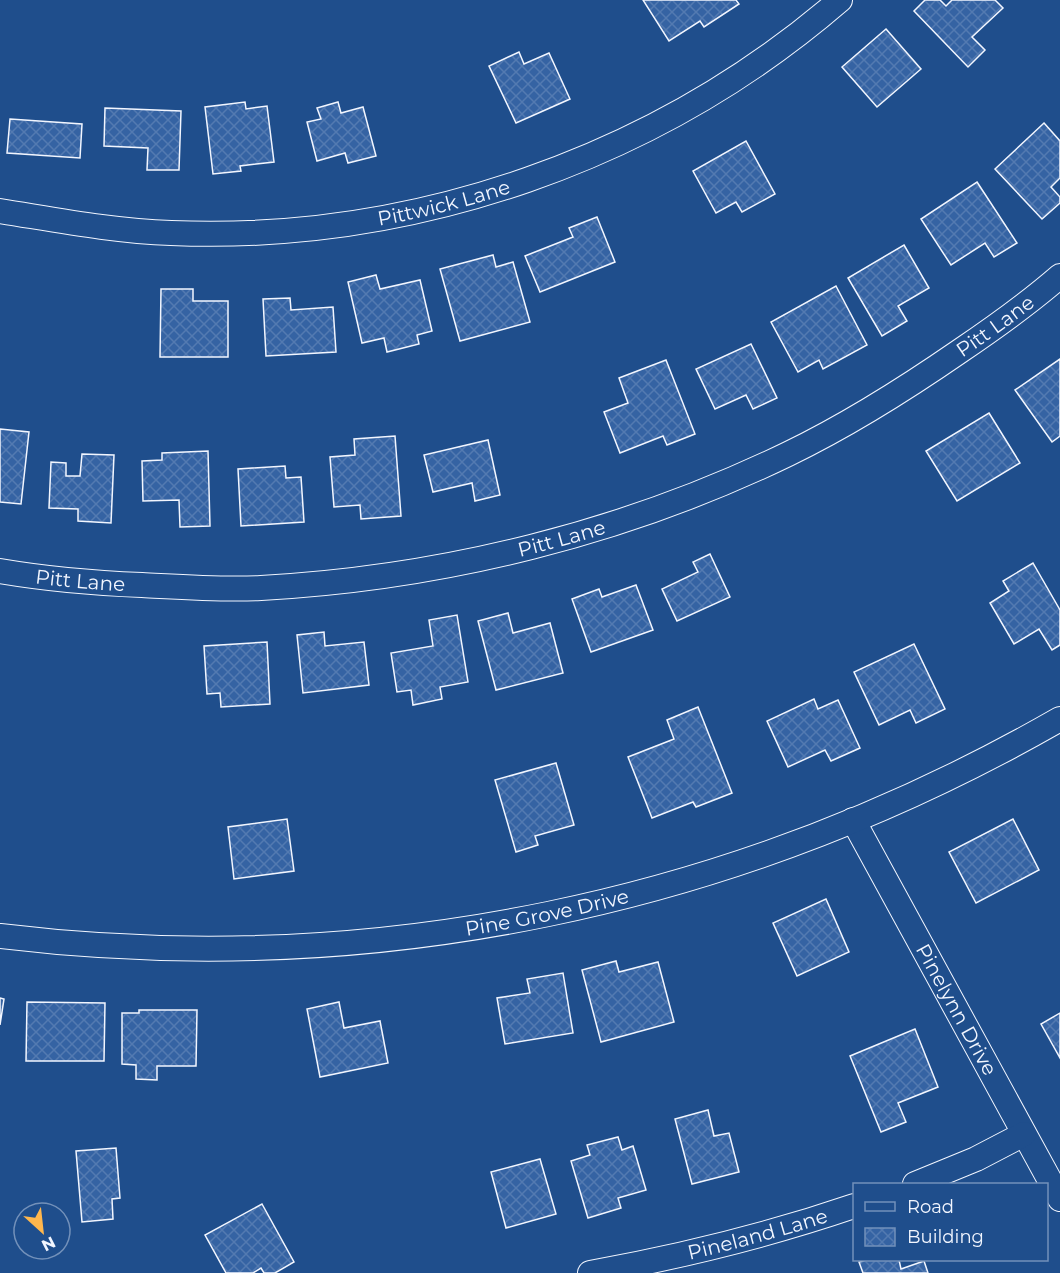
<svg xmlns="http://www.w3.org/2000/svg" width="1060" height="1273" viewBox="0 0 1060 1273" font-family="Montserrat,sans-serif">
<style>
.building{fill:url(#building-cross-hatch);stroke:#f2f6ff;stroke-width:1.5}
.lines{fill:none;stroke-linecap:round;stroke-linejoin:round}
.street-casing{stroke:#f2f6ff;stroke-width:26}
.street{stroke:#1f4e8c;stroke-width:24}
.labels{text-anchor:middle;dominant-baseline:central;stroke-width:4.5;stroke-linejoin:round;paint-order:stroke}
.street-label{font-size:20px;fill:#f2f6ff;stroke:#1f4e8c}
</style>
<defs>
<pattern id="building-cross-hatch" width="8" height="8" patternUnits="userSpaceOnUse" patternTransform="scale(1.5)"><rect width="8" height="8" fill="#3563a3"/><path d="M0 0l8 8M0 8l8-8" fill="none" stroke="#537ab1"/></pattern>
</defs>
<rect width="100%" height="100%" fill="#1f4e8c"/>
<g class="building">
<path d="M643,0H736L739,4L704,27L700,21L669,41Z"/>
<path d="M925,0H940L946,6L952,0H995L1003,8L972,37L985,50L968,67L914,11Z"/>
<path d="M886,29L921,69L877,107L842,67Z"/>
<path d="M519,52L524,64L549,53L570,99L516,123L489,66Z"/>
<path d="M245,102L246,109L267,106L274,162L240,166L241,171L213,174L205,107Z"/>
<path d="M338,102L341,113L363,107L376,156L348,163L345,153L317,161L307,122L321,119L317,108Z"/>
<path d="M105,108L181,111L179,170H147L148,148L104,146Z"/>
<path d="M10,119L82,124L80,158L7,153Z"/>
<path d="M1044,123L1060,141V178L1051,187L1060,197V203L1042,219L995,169Z"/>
<path d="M746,141L775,194L742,212L736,202L716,213L693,171Z"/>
<path d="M977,182L1017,243L994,257L985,243L951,265L921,219Z"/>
<path d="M597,217L615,262L540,292L525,256L573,237L569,228Z"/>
<path d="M904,245L929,288L898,306L907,321L882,336L848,278Z"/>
<path d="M493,255L496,267L513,262L530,322L460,341L440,269Z"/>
<path d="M376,275L380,289L420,280L432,331L417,335L419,344L387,352L384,338L362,343L348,282Z"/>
<path d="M836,286L867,345L823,369L819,360L798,372L771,322Z"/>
<path d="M161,289H193V301H228V357H160Z"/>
<path d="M290,298L291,310L333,307L336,352L266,356L263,299Z"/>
<path d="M751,344L777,398L753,409L746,395L715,409L696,369Z"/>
<path d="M1060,359V436L1052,442L1015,390Z"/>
<path d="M666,360L695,434L667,445L663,436L620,453L604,412L628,403L619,378Z"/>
<path d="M989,413L1020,463L957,501L926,451Z"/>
<path d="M0,429L29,432L21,504L0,502Z"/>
<path d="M395,436L401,516L361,519L360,505L334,507L330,457L355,455L354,439Z"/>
<path d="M488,440L500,495L475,501L472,483L433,492L424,455Z"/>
<path d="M208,451L210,526L180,527L179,500L143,501L142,461L162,460V453Z"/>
<path d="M82,454L114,455L111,523L78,521V509L49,508L51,462L66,463V476H80Z"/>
<path d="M285,466L286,478L301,477L304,522L241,526L238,469Z"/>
<path d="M710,554L730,597L677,621L662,589L698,572L693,562Z"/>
<path d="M1033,563L1060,610V645L1052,650L1039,629L1014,644L990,603L1009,591L1003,581Z"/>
<path d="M636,585L653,630L591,652L572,599L599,589L602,597Z"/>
<path d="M508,613L513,633L550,623L563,673L496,690L478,621Z"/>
<path d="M457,615L468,682L440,687L442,699L413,705L411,690L397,692L391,653L433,646L429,620Z"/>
<path d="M324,632L325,646L364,642L369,685L303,693L297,635Z"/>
<path d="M267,642L270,704L221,707L220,693L207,694L204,646Z"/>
<path d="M914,644L945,709L916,723L910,710L879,725L854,672Z"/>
<path d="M814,699L818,709L838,700L860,748L831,761L825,750L788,767L767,721Z"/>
<path d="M698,707L732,793L696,807L693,802L652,818L628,757L674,739L667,720Z"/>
<path d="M556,763L574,825L535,836L538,845L516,852L495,780Z"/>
<path d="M287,819L294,871L234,879L228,827Z"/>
<path d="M1013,819L1039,870L976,903L949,852Z"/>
<path d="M826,899L849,952L797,976L773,923Z"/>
<path d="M616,961L619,972L658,962L674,1022L601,1042L582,970Z"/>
<path d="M563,973L573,1033L505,1044L497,998L530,993L527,979Z"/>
<path d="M0,998L4,999L0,1025Z"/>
<path d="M27,1002L105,1003L104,1061H26Z"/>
<path d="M339,1002L344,1028L380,1021L388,1063L320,1077L307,1009Z"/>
<path d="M139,1010H197L196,1066H157V1080L136,1079V1065L122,1064V1013H139Z"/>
<path d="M1060,1013V1058L1041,1024Z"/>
<path d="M915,1029L938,1087L898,1103L906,1122L881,1132L850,1056Z"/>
<path d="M708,1110L714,1136L729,1133L739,1172L692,1184L675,1119Z"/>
<path d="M618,1137L622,1150L633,1146L646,1190L618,1198L621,1208L588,1218L571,1161L590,1155L587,1145Z"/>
<path d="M116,1148L120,1198L112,1199L113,1219L82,1222L76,1151Z"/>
<path d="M540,1159L556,1214L506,1228L491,1172Z"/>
<path d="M262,1204L294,1262L275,1273H264L261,1268L253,1273H226L205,1235Z"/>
<path d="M866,1260H899L901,1269L924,1261L928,1273H863L859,1262Z"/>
</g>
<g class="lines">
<g class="street-casing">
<g id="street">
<path id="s1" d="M0,211C57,220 113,231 171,233C413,243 656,159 840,0"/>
<path id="s2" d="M0,571C47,579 94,583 142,585C181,587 222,590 261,588C443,578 625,533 788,454C848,425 905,389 960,351C994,328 1029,303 1060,276"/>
<path id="s3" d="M853,820L1060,1199"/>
<path id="s4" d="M0,936C371,981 736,905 1060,719"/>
<path d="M915,1184L976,1159L1024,1134"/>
<path id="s5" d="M590,1273C679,1257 769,1235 854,1206"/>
</g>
</g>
<use href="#street" class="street"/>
</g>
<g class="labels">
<g class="street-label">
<text stroke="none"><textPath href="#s1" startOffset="448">Pittwick Lane</textPath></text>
<text stroke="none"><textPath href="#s2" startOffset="1053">Pitt Lane</textPath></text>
<text stroke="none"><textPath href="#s2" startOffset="567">Pitt Lane</textPath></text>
<text stroke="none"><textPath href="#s2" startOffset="81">Pitt Lane</textPath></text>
<text stroke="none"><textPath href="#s4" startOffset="550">Pine Grove Drive</textPath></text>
<text stroke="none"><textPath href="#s3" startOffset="216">Pinelynn Drive</textPath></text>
<text stroke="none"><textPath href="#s5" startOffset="172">Pineland Lane</textPath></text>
</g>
</g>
<rect x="853" y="1183" width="195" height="78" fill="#1f4e8c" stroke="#7391ba" stroke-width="1.5"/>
<rect x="865" y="1202" width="30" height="9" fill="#1f4e8c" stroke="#7391ba" stroke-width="1.5"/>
<text x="907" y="1213" font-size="18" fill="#f2f6ff">Road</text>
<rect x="865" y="1228" width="30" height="18" fill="url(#building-cross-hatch)" stroke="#7391ba" stroke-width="1.5"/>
<text x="907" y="1243" font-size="18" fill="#f2f6ff">Building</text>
<g transform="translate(42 1231) rotate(153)"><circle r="28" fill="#1f4e8c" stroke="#7391ba" stroke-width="1.5"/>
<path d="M0-4.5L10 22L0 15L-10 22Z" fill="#ffb74d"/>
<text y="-9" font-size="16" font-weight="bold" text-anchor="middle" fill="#f2f6ff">N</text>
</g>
</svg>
